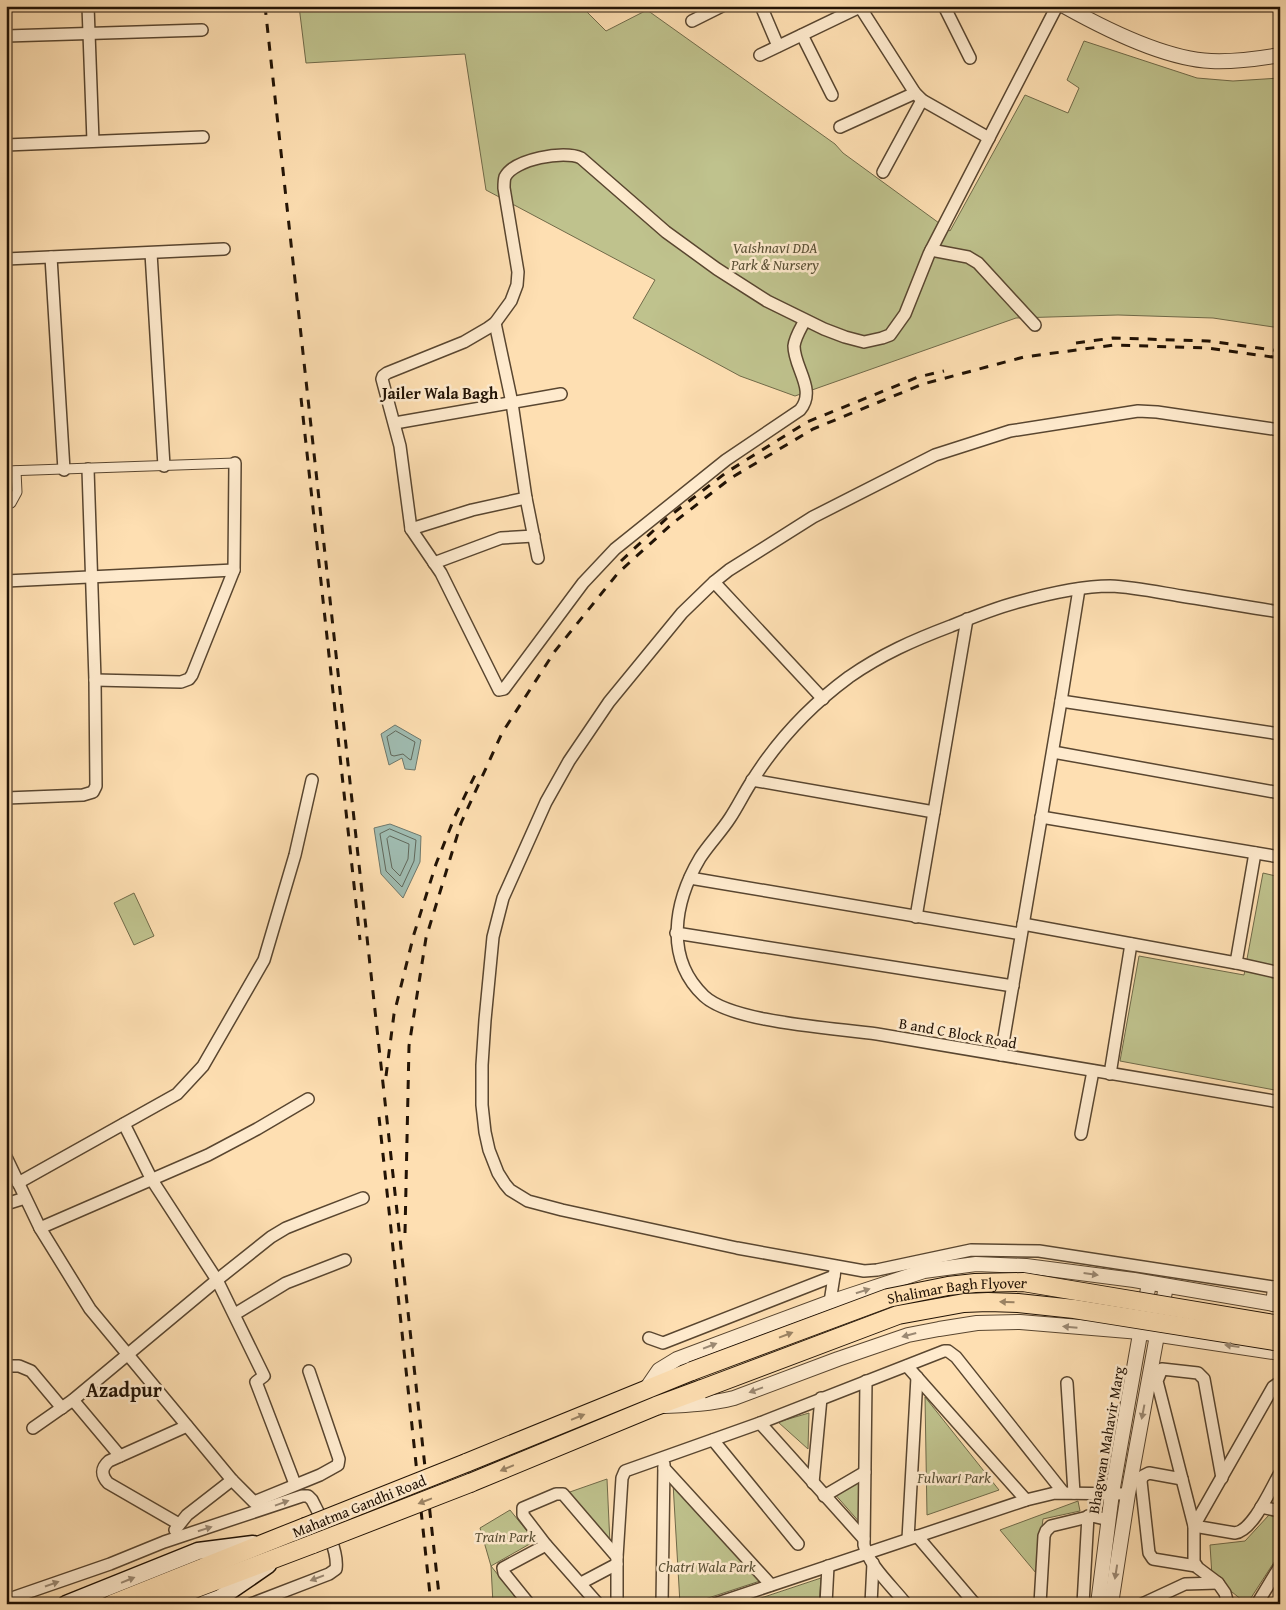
<svg xmlns="http://www.w3.org/2000/svg" width="1286" height="1610" viewBox="0 0 1286 1610" font-family="'Gentium Book Plus',serif">
<style>
.green{fill:#bfc28d;stroke:#706a49}
.water{fill:#a0bcb1;stroke:#6e786c}
.lines{fill:none;stroke-linecap:round;stroke-linejoin:round}
.shore{stroke:#61685b;stroke-width:1}
.pedestrian-casing{stroke:#594630;stroke-width:11}
.minor-casing{stroke:#594630;stroke-width:14}
.tertiary-casing{stroke:#594630;stroke-width:16}
.secondary-casing{stroke:#221305;stroke-width:19}
.primary-casing{stroke:#221305;stroke-width:20}
.pedestrian{stroke:#feeacd;stroke-width:9}
.minor{stroke:#feeacd;stroke-width:11}
.tertiary{stroke:#feeacd;stroke-width:14}
.secondary{stroke:#feeacd;stroke-width:16}
.primary{stroke:#fedfb2;stroke-width:18}
.rail{stroke:#221305;stroke-width:3;stroke-dasharray:9 9;stroke-linecap:butt}
.primary-bridge-casing{stroke:#221305;stroke-width:20;stroke-linecap:butt}
.primary-bridge{stroke:#fedfb2;stroke-width:18}
.oneway{fill:#9b8973}
.oneway2{fill:#9b8364}
.labels{text-anchor:middle;dominant-baseline:central;stroke-width:5;stroke-linejoin:round;paint-order:stroke}
.park-label{font-size:15px;font-style:italic;fill:#595035;stroke:#feeacd}
.street-label{font-size:15px;fill:#221305;stroke:#feeacd}
.neighbourhood-label{font-size:16px;font-weight:bold;fill:#221305;stroke:#feeacd}
.district-label{font-size:20px;font-weight:bold;fill:#221305;stroke:#feeacd}
</style>
<rect width="100%" height="100%" fill="#fedfb2"/>
<filter id="stains"><feTurbulence type="fractalNoise" baseFrequency=".004" numOctaves="4"/><feColorMatrix values="0 0 0 0 .2 0 0 0 0 .09 0 0 0 0 .02 0 0 0 .5 -.17"/></filter>
<radialGradient id="worn" r=".72"><stop offset=".6" stop-color="#630" stop-opacity="0"/><stop offset="1" stop-color="#630" stop-opacity=".3"/></radialGradient>
<g class="green">
<path d="M299,6H581L606,31L647,10L835,144L843,153L950,231L1025,95L1068,113L1079,88L1067,80L1084,41L1197,78L1233,81L1280,78V328L1213,318L1118,315L1016,318L795,396L740,376L633,318L655,280L486,190L465,54L306,63Z"/>
<path d="M1263,873L1280,877V1091L1120,1061L1139,956L1244,975Z"/>
<path d="M134,893L154,936L134,945L114,903Z"/>
<path d="M925,1397L999,1490L927,1515Z"/>
<path d="M809,1413L808,1449L778,1422Z"/>
<path d="M607,1479L610,1544L567,1493Z"/>
<path d="M860,1482L861,1524L833,1492Z"/>
<path d="M673,1483L760,1581L690,1604H680Z"/>
<path d="M1078,1501L1080,1511L1043,1519L1036,1573L1000,1530Z"/>
<path d="M510,1510L535,1541L491,1566L521,1604H493L491,1566L480,1528Z"/>
<path d="M1269,1515L1280,1519V1553L1247,1604L1212,1576L1210,1545L1245,1541Z"/>
<path d="M821,1578L819,1604H743Z"/>
</g>
<g class="water">
<path d="M395,725L421,740L415,770L405,769L402,758L389,765L381,734Z"/>
<path d="M390,824L421,836L420,862L403,898L381,874L374,828Z"/>
</g>
<g class="lines">
<g class="shore">
<path d="M396,731L415,742L411,760L409,759L403,754L394,756L391,755L387,737Z"/>
<path d="M390,829L416,840L414,861L402,887L386,871L380,834Z"/>
<path d="M390,836L409,844L408,859L400,876L392,868L387,839Z"/>
</g>
<g class="pedestrian-casing">
<g id="pedestrian">
<path d="M6,471L235,463"/>
<path d="M6,499L11,503L17,492L16,471"/>
</g>
</g>
<g class="minor-casing">
<g id="minor">
<path d="M88,6L93,141"/>
<path d="M761,6L778,46"/>
<path d="M944,6L970,58"/>
<path d="M860,7L915,93L922,100L989,138"/>
<path d="M692,21L722,6"/>
<path d="M802,35L832,95"/>
<path d="M6,36L202,30"/>
<path d="M760,55L862,6"/>
<path d="M840,127L915,93"/>
<path d="M6,145L203,137"/>
<path d="M883,172L922,100"/>
<path d="M931,250L968,257L978,263L1035,325"/>
<path d="M151,253L164,466"/>
<path d="M51,257L64,470"/>
<path d="M6,259L224,249"/>
<path d="M805,320C801,328 795,337 794,346C794,368 817,390 800,410L726,460L615,549L583,583L504,689L499,690L441,573L411,529L400,446L382,379L383,376L387,373L464,342L488,328L495,323L511,301L517,285L518,272L504,188C504,184 504,180 505,177C514,159 564,150 581,158L666,232L717,269L767,301L824,329L845,337L864,342L882,338L890,335L905,314L929,254L1057,6"/>
<path d="M495,323L512,403L526,498L538,558"/>
<path d="M395,423L561,394"/>
<path d="M1280,430L1157,412L1138,411L1010,431L935,455L813,517L729,570L714,582L682,613L609,702L569,761L546,802L503,898L493,937L485,1020L482,1065V1105L485,1132L489,1150L498,1173L505,1184L510,1190L528,1201L562,1210L737,1248L864,1271L877,1270L971,1250L1039,1251L1280,1288"/>
<path d="M411,529L472,510L526,498"/>
<path d="M434,563L501,538L534,536"/>
<path d="M6,581L234,570"/>
<path d="M714,582L823,699"/>
<path d="M1280,612C1247,607 1214,601 1181,596C1157,592 1134,587 1110,586C1080,586 1047,594 1018,602C995,608 973,617 951,626C914,640 882,654 849,677C811,705 777,741 752,781C744,793 738,806 730,818C721,832 709,844 700,858C674,902 664,958 704,996C733,1023 836,1028 877,1034C1012,1056 1146,1080 1280,1102"/>
<path d="M95,680L181,682L189,679L192,675L234,570L235,463"/>
<path d="M1061,701L1280,734"/>
<path d="M1053,752L1280,793"/>
<path d="M752,780L934,812"/>
<path d="M6,798L83,795L93,792L96,786L95,680L88,469"/>
<path d="M1041,817L1280,857"/>
<path d="M690,878L1021,934"/>
<path d="M916,917L967,619"/>
<path d="M1023,924L1236,963L1255,853"/>
<path d="M676,933L1013,986"/>
<path d="M1236,963L1280,973"/>
<path d="M1001,1055L1061,701L1079,589"/>
<path d="M1110,1074L1131,944"/>
<path d="M124,1124L152,1180L217,1280L264,1376L256,1382L295,1484"/>
<path d="M1081,1134L1093,1071"/>
<path d="M6,1157L40,1228L90,1309L232,1480L254,1502L320,1475L338,1465L339,1459L309,1371"/>
<path d="M18,1183L177,1094L203,1066L264,960L295,855L312,780"/>
<path d="M6,1204L25,1198"/>
<path d="M40,1228L208,1155L257,1129L308,1099"/>
<path d="M830,1302L835,1270"/>
<path d="M235,1314L286,1283L345,1260"/>
<path d="M649,1338L663,1343L834,1276"/>
<path d="M6,1366H19L31,1371L62,1408"/>
<path d="M907,1366L1026,1500"/>
<path d="M866,1381L864,1545C869,1566 893,1587 906,1604"/>
<path d="M1280,1382L1273,1387L1194,1526L1235,1533C1253,1531 1271,1488 1280,1473"/>
<path d="M1067,1383L1074,1493"/>
<path d="M73,1400L120,1456"/>
<path d="M760,1423L864,1539"/>
<path d="M33,1428L73,1400L217,1280L271,1237L286,1228L311,1218L363,1198"/>
<path d="M713,1440L798,1544"/>
<path d="M664,1468L771,1585"/>
<path d="M1222,1478L1204,1379L1198,1373L1162,1369L1157,1381L1194,1526V1562L1198,1568L1218,1583L1225,1593L1228,1604"/>
<path d="M1182,1479L1149,1473L1143,1476L1141,1481L1149,1553L1153,1559L1196,1566"/>
<path d="M813,1483L821,1398"/>
<path d="M824,1496L865,1472"/>
<path d="M1261,1507L1280,1511"/>
<path d="M179,1524L108,1483C101,1475 101,1468 109,1461L187,1426"/>
<path d="M175,1530L187,1515L232,1480"/>
<path d="M917,1536L975,1604"/>
<path d="M908,1539L917,1377"/>
<path d="M581,1583L617,1564"/>
<path d="M6,1600L110,1564L164,1542L302,1496H308L312,1500C321,1518 339,1549 336,1569L329,1574L251,1604"/>
<path d="M529,1604L504,1573L503,1568L546,1545"/>
<path d="M598,1604L546,1545L523,1515V1508L556,1494H563L617,1557"/>
<path d="M617,1604V1557L622,1478L625,1471L760,1423L944,1351H948L956,1357L1063,1492"/>
<path d="M662,1604L664,1464"/>
<path d="M715,1604L1026,1500L1055,1493L1128,1494"/>
<path d="M826,1604L828,1566"/>
<path d="M871,1604L873,1563"/>
<path d="M1040,1604L1044,1536L1046,1531L1051,1526L1092,1516L1109,1520"/>
<path d="M1083,1604L1088,1516"/>
<path d="M1142,1604L1185,1584L1218,1583"/>
<path d="M1257,1604L1280,1566"/>
</g>
</g>
<g class="tertiary-casing">
<g id="tertiary">
<path d="M1064,6C1105,29 1164,59 1211,61C1234,62 1257,59 1280,55"/>
<path d="M1273,1304L1275,1288"/>
<path d="M646,1389L659,1370L677,1359L830,1302L924,1271L976,1264L1026,1266L1134,1280L1280,1305"/>
<path d="M665,1406C689,1405 711,1404 734,1398L838,1359L908,1335L939,1329L977,1323L1020,1322L1140,1332L1280,1353"/>
<path d="M1098,1604L1112,1493L1149,1283"/>
<path d="M1111,1604L1128,1494L1166,1286"/>
</g>
</g>
<g class="secondary-casing">
<g id="secondary">
<path d="M66,1604L198,1551L253,1544"/>
<path d="M204,1604L220,1598L268,1565"/>
</g>
</g>
<g class="primary-casing">
<g id="primary">
<path d="M466,1463L692,1371"/>
<path d="M470,1483L656,1406L702,1389"/>
<path d="M112,1604L305,1527"/>
<path d="M154,1604L313,1544"/>
</g>
</g>
<use href="#pedestrian" class="pedestrian"/>
<use href="#minor" class="minor"/>
<use href="#tertiary" class="tertiary"/>
<use href="#secondary" class="secondary"/>
<use href="#primary" class="primary"/>
<g class="rail">
<path d="M265,6L440,1604"/>
<path d="M1076,343L1113,338L1208,341L1280,351"/>
<path d="M301,398L360,940"/>
<path d="M621,561L667,518L727,472L807,422L918,377L944,371"/>
<path d="M386,1076L394,1014L414,934L436,864L455,816L476,773"/>
<path d="M379,1117L431,1604"/>
<path d="M405,1233L409,1046L426,938L461,823L502,733L555,651L618,573L673,523L731,478L813,429L923,384L1024,357L1114,345L1207,348L1280,358"/>
</g>
<g class="primary-bridge-casing">
<g id="primary-bridge">
<path id="s1" d="M692,1371L888,1298L948,1286L975,1283L1023,1282L1280,1325"/>
<path d="M702,1389L898,1315L964,1303L988,1302L1018,1303L1074,1309L1280,1342"/>
<path d="M305,1527L466,1463"/>
<path d="M313,1544L470,1483"/>
</g>
</g>
<use href="#primary-bridge" class="primary-bridge"/>
</g>
<defs><path id="oneway-solid" d="M-6-.8H1V-3.2L6.5 0L1 3.2V.8H-6Z" transform="scale(1.25)"/></defs>
<g class="oneway">
<use href="#oneway-solid" transform="translate(1091 1274) rotate(8)"/>
<use href="#oneway-solid" transform="translate(863 1291) rotate(-18)"/>
<use href="#oneway-solid" transform="translate(1070 1327) rotate(-175)"/>
<use href="#oneway-solid" transform="translate(909 1335) rotate(165)"/>
<use href="#oneway-solid" transform="translate(710 1346) rotate(-21)"/>
<use href="#oneway-solid" transform="translate(1232 1346) rotate(-172)"/>
<use href="#oneway-solid" transform="translate(756 1390) rotate(160)"/>
<use href="#oneway-solid" transform="translate(1143 1412) rotate(101)"/>
<use href="#oneway-solid" transform="translate(282 1503) rotate(-20)"/>
<use href="#oneway-solid" transform="translate(205 1529) rotate(-18)"/>
<use href="#oneway-solid" transform="translate(1116 1572) rotate(99)"/>
<use href="#oneway-solid" transform="translate(317 1578) rotate(159)"/>
<use href="#oneway-solid" transform="translate(128 1580) rotate(-22)"/>
<use href="#oneway-solid" transform="translate(52 1584) rotate(-19)"/>
</g>
<g class="oneway2">
<use href="#oneway-solid" transform="translate(1007 1302) rotate(-178)"/>
<use href="#oneway-solid" transform="translate(786 1335) rotate(-21)"/>
<use href="#oneway-solid" transform="translate(578 1417) rotate(-22)"/>
<use href="#oneway-solid" transform="translate(507 1468) rotate(157)"/>
<use href="#oneway-solid" transform="translate(425 1501) rotate(159)"/>
</g>
<g class="labels">
<g class="park-label">
<text x="775" y="247">Vaishnavi DDA<tspan x="775" dy="17">Park &amp; Nursery</tspan></text>
<text x="954" y="1477">Fulwari Park</text>
<text x="505" y="1536">Train Park</text>
<text x="707" y="1566">Chatri Wala Park</text>
</g>
<g class="street-label">
<text transform="translate(958 1033) rotate(10)">B and C Block Road</text>
<text stroke="none"><textPath href="#s1" startOffset="279">Shalimar Bagh Flyover</textPath></text>
<text transform="translate(1106 1440) rotate(-80)">Bhagwan Mahavir Marg</text>
<text transform="translate(359 1506) rotate(-22)">Mahatma Gandhi Road</text>
</g>
<g class="neighbourhood-label">
<text x="440" y="393">Jailer Wala Bagh</text>
</g>
<g class="district-label">
<text x="124" y="1389">Azadpur</text>
</g>
</g>
<rect width="1286" height="1610" fill="none" stroke="#fedfb2" stroke-width="25"/>
<rect x="8" y="8" width="1271" height="1595" fill="none" stroke="#221305" stroke-width="2.5"/>
<rect x="12" y="12" width="1261" height="1585" fill="none" stroke="#221305"/>
<rect width="100%" height="100%" filter="url(#stains)"/>
<rect width="100%" height="100%" fill="url(#worn)"/>
</svg>
